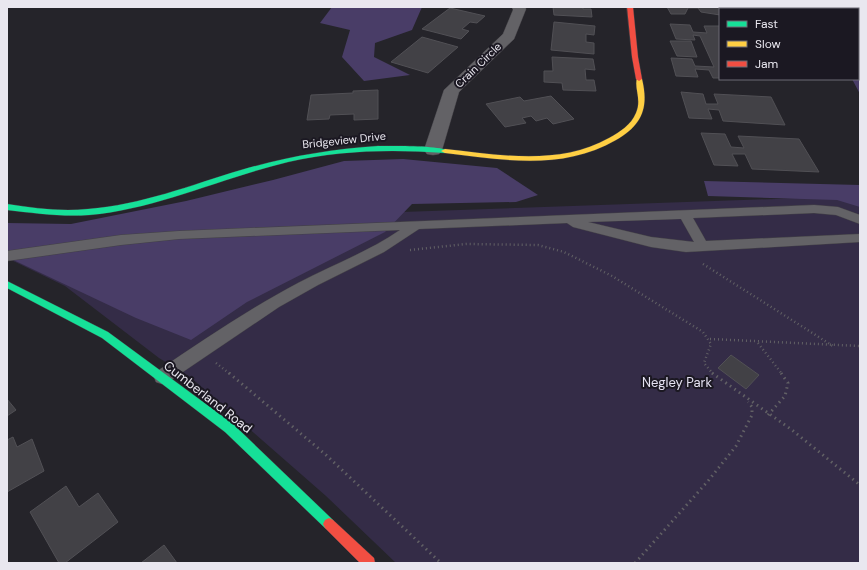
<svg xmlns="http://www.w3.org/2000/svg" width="867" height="570" viewBox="0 0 867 570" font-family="'DM Sans',sans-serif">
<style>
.green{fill:#342c47}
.forest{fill:#493d67}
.building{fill:#424146;stroke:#515055}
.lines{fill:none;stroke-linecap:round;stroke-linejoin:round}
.lane-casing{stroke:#434146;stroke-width:1}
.street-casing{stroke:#434146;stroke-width:1}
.fast-casing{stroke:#434146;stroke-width:1}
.slow-casing{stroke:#434146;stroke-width:1}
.jam-casing{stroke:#434146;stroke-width:1}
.path-far1{stroke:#626165;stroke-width:2.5;stroke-dasharray:1 3;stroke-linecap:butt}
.path{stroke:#626165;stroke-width:3;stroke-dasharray:1.5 4;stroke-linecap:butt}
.lane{fill:#636266;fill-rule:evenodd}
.street{fill:#636266;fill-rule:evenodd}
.fast{fill:#16e098;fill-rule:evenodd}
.slow{fill:#ffcf43;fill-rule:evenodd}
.jam{fill:#f24e42;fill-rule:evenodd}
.labels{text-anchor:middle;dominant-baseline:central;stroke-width:4;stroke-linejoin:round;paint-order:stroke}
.far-street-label{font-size:11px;fill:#e9e7ef;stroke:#1b1822}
.park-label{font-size:13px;fill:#e5e2f2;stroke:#1b1822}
.street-label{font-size:13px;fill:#e9e7ef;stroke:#1b1822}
</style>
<rect width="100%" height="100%" fill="#25242a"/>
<path class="green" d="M860,196V563H396L326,496L189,376L159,358L65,286L7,258V246L373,213Z"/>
<g class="forest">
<path d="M332,7H422L412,30L375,43L374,57L410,75L364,81L342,57L350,30L320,23Z"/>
<path d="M858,27L860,29V94L852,79H858Z"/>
<path d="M403,159L497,168L538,195L516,202L412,204L385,232L247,302L191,340L136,318L7,257V223L71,224L186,201L273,180L344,161Z"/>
<path d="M704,181L860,185V207L837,200L708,196Z"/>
</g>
<g class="building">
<path d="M553,7H583V9H591L592,17L554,15Z"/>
<path d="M667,7H730L732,9H720V15L701,12L698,8H688L685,14H671Z"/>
<path d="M450,8L485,16L477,23L470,22L462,29L469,31L461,39L422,29Z"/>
<path d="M554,22L595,26L594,35L586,34V42L594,43V54L551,50Z"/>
<path d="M670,24L690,25L693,32L707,33L704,26H720V78H713L709,70L695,69L698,77L676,76L671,58L692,59L695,66L714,67L700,36L693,35L695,40L676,39Z"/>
<path d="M422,37L458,47L428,73L391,62Z"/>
<path d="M670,41H691L697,57L677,56Z"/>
<path d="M552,57L593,59L595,70L585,69L586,80H594L596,91L563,90L562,83L544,82V71H553Z"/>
<path d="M378,90V119L354,120V114L330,115L329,119L307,120L311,95L353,93V91Z"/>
<path d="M681,92L703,94L706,104H718L714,94L771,97L785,125L723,121L719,110L708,109L712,119L689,118Z"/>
<path d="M551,96L574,119L553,124L547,118L536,121L531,116L522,118L526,123L505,127L486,104L520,97L524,101Z"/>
<path d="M701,133L725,134L731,147L744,148L738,136L799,139L819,172L752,169L745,154H732L738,166L714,165Z"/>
<path d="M731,355L759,375L746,389L718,368Z"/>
<path d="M7,399L16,410L7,416Z"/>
<path d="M13,437L17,447L32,439L44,471L7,492V440Z"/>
<path d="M66,486L79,507L98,493L118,522L65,563H59L30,512Z"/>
<path d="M164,545L177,563H141Z"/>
</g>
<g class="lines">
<g class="lane-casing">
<path id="lane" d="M814,205L838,207L860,215V224L836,215L814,213L693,218L706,241L860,234V242L686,252L651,247L573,227L567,223L419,229L384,252L318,285L279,307L168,382L162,384L156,382L154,377L156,372C202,341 249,309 298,283C332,265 368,252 400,230L179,239L121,245L7,261V251L121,235L179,231ZM681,219L694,242L651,237L588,222Z"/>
</g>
<g class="street-casing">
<path id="street" d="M512,7H525L526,9L514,39L459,92L442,150L439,154L433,155L427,154L424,150L444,90L503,34L513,10Z"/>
</g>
<g class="fast-casing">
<g id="fast">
<path d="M378,146C391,146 440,145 449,151L445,153C392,149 340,150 288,162C221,178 157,209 89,215C61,217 34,213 7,210V204C34,208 61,212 88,209C141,205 191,185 241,170C286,157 331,149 378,146Z"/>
<path d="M7,281L108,332L233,424L333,520L335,524L333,528L329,530L325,528L225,432L102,338L7,288Z"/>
</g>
</g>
<g class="slow-casing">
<path id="slow" d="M637,78L642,79C649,108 642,125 616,140C562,171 504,160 445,153L441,151L445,149C500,155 559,166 609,138C620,132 631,125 636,113C642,99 634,89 637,78Z"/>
</g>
<g class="jam-casing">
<g id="jam">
<path d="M627,7H633L638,57L642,79L639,81L636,79L632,57Z"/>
<path d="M329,518L333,520L374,558L375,563H360L325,528L323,524L325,520Z"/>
</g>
</g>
<g class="path-far1">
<path d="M410,250L466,244L538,245L564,252L612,276L703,332L711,344L704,363L713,374"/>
<path d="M703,264L833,346"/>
<path d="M710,339L860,346"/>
<path d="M758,343L782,374"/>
<path d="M216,363L230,374"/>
</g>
<g class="path">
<path d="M229,373L325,454L441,563"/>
<path d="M712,373L792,430L860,485"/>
<path d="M768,415L785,396L788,383L781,373"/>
<path d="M635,563L708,481L736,446L752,415V407L748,402"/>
</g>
<use href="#lane" class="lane"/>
<use href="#street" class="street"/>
<use href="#fast" class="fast"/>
<use href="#slow" class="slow"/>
<use href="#jam" class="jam"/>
</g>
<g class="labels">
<g class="far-street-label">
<text transform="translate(478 65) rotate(-44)">Crain Circle</text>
<text transform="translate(344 140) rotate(-6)">Bridgeview Drive</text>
</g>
<g class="park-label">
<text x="677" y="382">Negley Park</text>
</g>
<g class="street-label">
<text transform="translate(208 397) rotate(38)">Cumberland Road</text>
</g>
</g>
<rect width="867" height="570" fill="none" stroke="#e9e7ef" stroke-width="16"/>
<rect x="719" y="8" width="140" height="72" fill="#1b1822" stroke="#6d6b74"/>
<rect x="727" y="21" width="20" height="6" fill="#16e098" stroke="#6d6b74"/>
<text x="755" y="28" font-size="12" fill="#e9e7ef">Fast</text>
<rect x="727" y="41" width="20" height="6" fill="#ffcf43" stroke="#6d6b74"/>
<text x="755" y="48" font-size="12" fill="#e9e7ef">Slow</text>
<rect x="727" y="61" width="20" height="6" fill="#f24e42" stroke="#6d6b74"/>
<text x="755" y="68" font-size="12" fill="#e9e7ef">Jam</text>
</svg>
